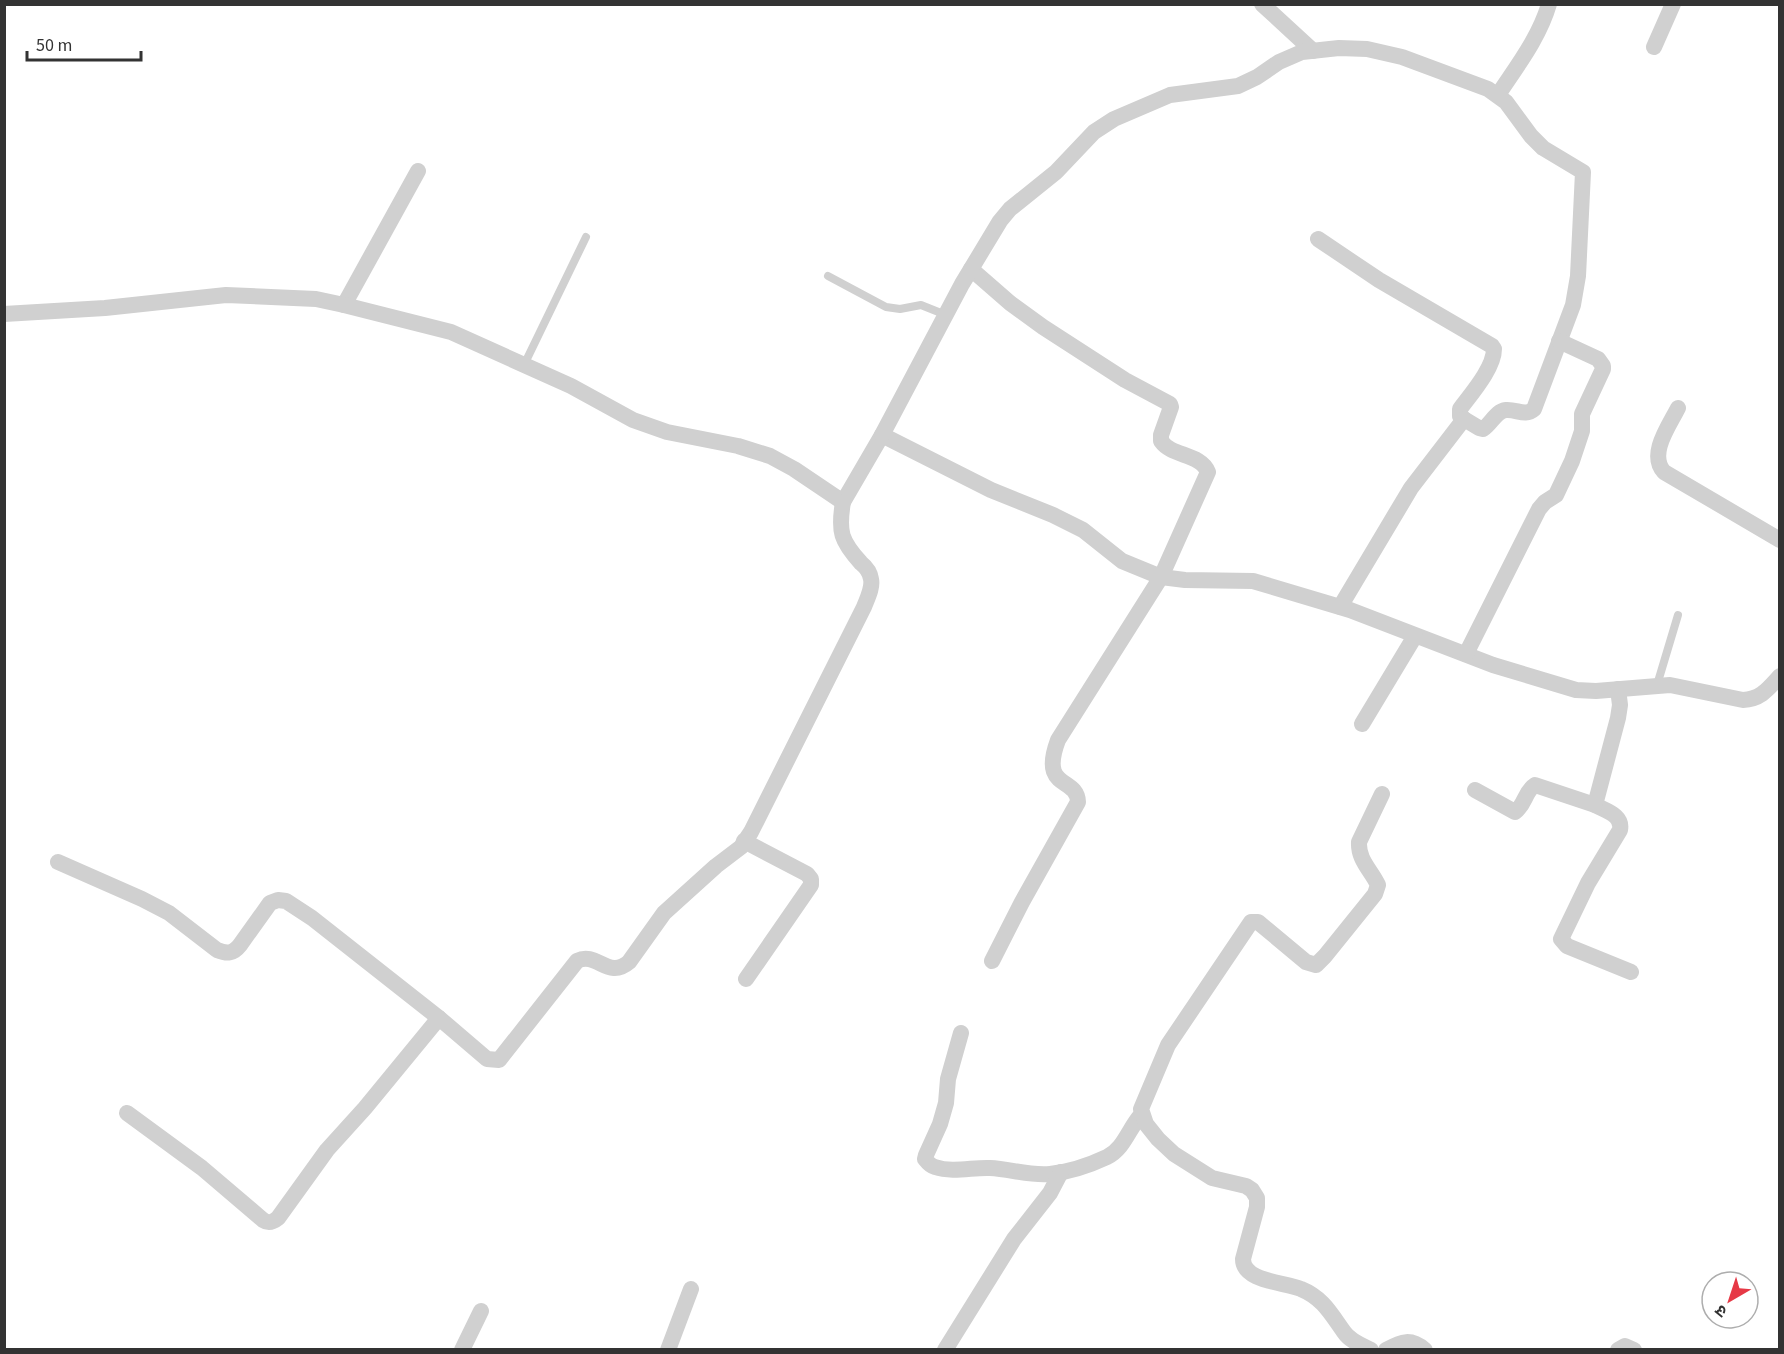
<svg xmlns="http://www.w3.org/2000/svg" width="1784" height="1354" viewBox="0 0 1784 1354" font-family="'Source Sans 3','Noto Sans Devanagari',sans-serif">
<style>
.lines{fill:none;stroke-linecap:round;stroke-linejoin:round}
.service{stroke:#d0d0d0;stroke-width:8}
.minor{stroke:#d0d0d0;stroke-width:16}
</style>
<rect width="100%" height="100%" fill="#fff"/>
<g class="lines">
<g class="service">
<path d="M828,276L886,307L900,309L921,305L946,315"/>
<path d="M524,365L586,237"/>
<path d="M1657,685L1678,615"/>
</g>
<g class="minor">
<path d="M1262,4L1313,51"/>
<path d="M1654,47L1673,4"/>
<path d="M1498,95C1517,66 1539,38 1549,4"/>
<path d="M1318,239L1379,280L1492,346L1494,349C1494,368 1471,394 1460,409V416L1464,419"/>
<path d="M971,269L1010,303L1043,327L1125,380L1170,404L1171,407L1161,435V441C1172,457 1200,453 1208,472L1161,577L1058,740C1039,791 1077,776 1078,802L1022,902L992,961"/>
<path d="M344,305L418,171"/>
<path d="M4,314L105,308L226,295L316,299L344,305L451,332L571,386L633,420L667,432L738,446L770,456L794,469L843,502L882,435L991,490L1053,515L1083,530L1122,561L1161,577L1185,580L1253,581L1350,610L1493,665L1576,690L1596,691L1670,685L1743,700C1761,699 1768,689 1780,676"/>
<path d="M1678,408C1669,426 1648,454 1664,472L1780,540"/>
<path d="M882,435L962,284L1000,221L1010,209L1056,172L1094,132L1114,119L1170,95L1238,86L1257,77L1279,62L1302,52L1339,48L1367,49L1402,57L1488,89L1506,102L1531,136L1543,148L1583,172L1578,276L1573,305L1534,409C1525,417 1517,409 1506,410C1496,411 1491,424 1483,429L1479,428L1464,419L1411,488L1340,607"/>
<path d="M1466,654L1539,509L1545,502L1556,495L1572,461L1582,431V414L1603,369V366L1598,359L1559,341"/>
<path d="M1618,689L1620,705L1618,718L1595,805C1606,811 1623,815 1620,830L1588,883L1561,939L1567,946L1631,972"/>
<path d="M1362,724L1415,636"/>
<path d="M1475,790L1515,812C1525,805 1525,791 1535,785L1595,805"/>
<path d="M744,841L807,874L811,879V885L746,979"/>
<path d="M58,862L142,899L169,913L217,950C227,954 233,954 240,945L270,903L278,900L286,901L312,918L439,1018"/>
<path d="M961,1033L948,1079L946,1103L940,1124L926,1155L925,1159C928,1163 931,1166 935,1167C953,1173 973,1167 990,1168C1010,1169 1030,1176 1050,1174C1068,1172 1090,1165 1107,1157C1124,1149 1129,1128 1141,1115"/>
<path d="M127,1113L202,1168L263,1220C269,1224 273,1222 278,1218L327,1150L365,1108L439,1018L487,1059L499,1060L577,961C597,951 608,980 629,962L664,913L716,866L741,847L751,832L864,607C867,599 873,588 871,579C870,572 866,567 861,563C841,541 838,532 843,502"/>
<path d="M462,1350L481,1311"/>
<path d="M668,1350L691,1289"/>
<path d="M945,1350L1014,1239L1050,1193L1061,1172"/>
<path d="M1371,1350C1361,1345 1350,1341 1344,1332C1331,1314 1323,1298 1301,1289C1285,1282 1243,1282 1243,1259L1257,1207V1198L1252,1190L1246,1186L1212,1178L1174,1154L1158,1139L1146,1124L1141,1109L1168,1045L1251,922H1258L1306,962L1316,965L1325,956L1375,894L1378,885C1371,870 1358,860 1359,842L1382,794"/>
<path d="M1386,1350C1402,1341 1411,1338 1425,1350"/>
<path d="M1618,1350L1625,1346L1634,1350"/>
</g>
</g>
<rect width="1784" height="1354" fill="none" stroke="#333333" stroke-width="12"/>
<g transform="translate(1730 1300) rotate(219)"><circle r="28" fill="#ffffff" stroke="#adadad" stroke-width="1.5"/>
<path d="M0-4.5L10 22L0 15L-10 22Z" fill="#e63946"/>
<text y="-9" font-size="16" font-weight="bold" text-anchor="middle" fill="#333333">उ</text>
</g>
<path d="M27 51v9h114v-9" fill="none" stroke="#333333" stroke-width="3"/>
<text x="36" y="51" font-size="18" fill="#333333" stroke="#ffffff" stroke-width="4.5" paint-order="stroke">50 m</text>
</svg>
